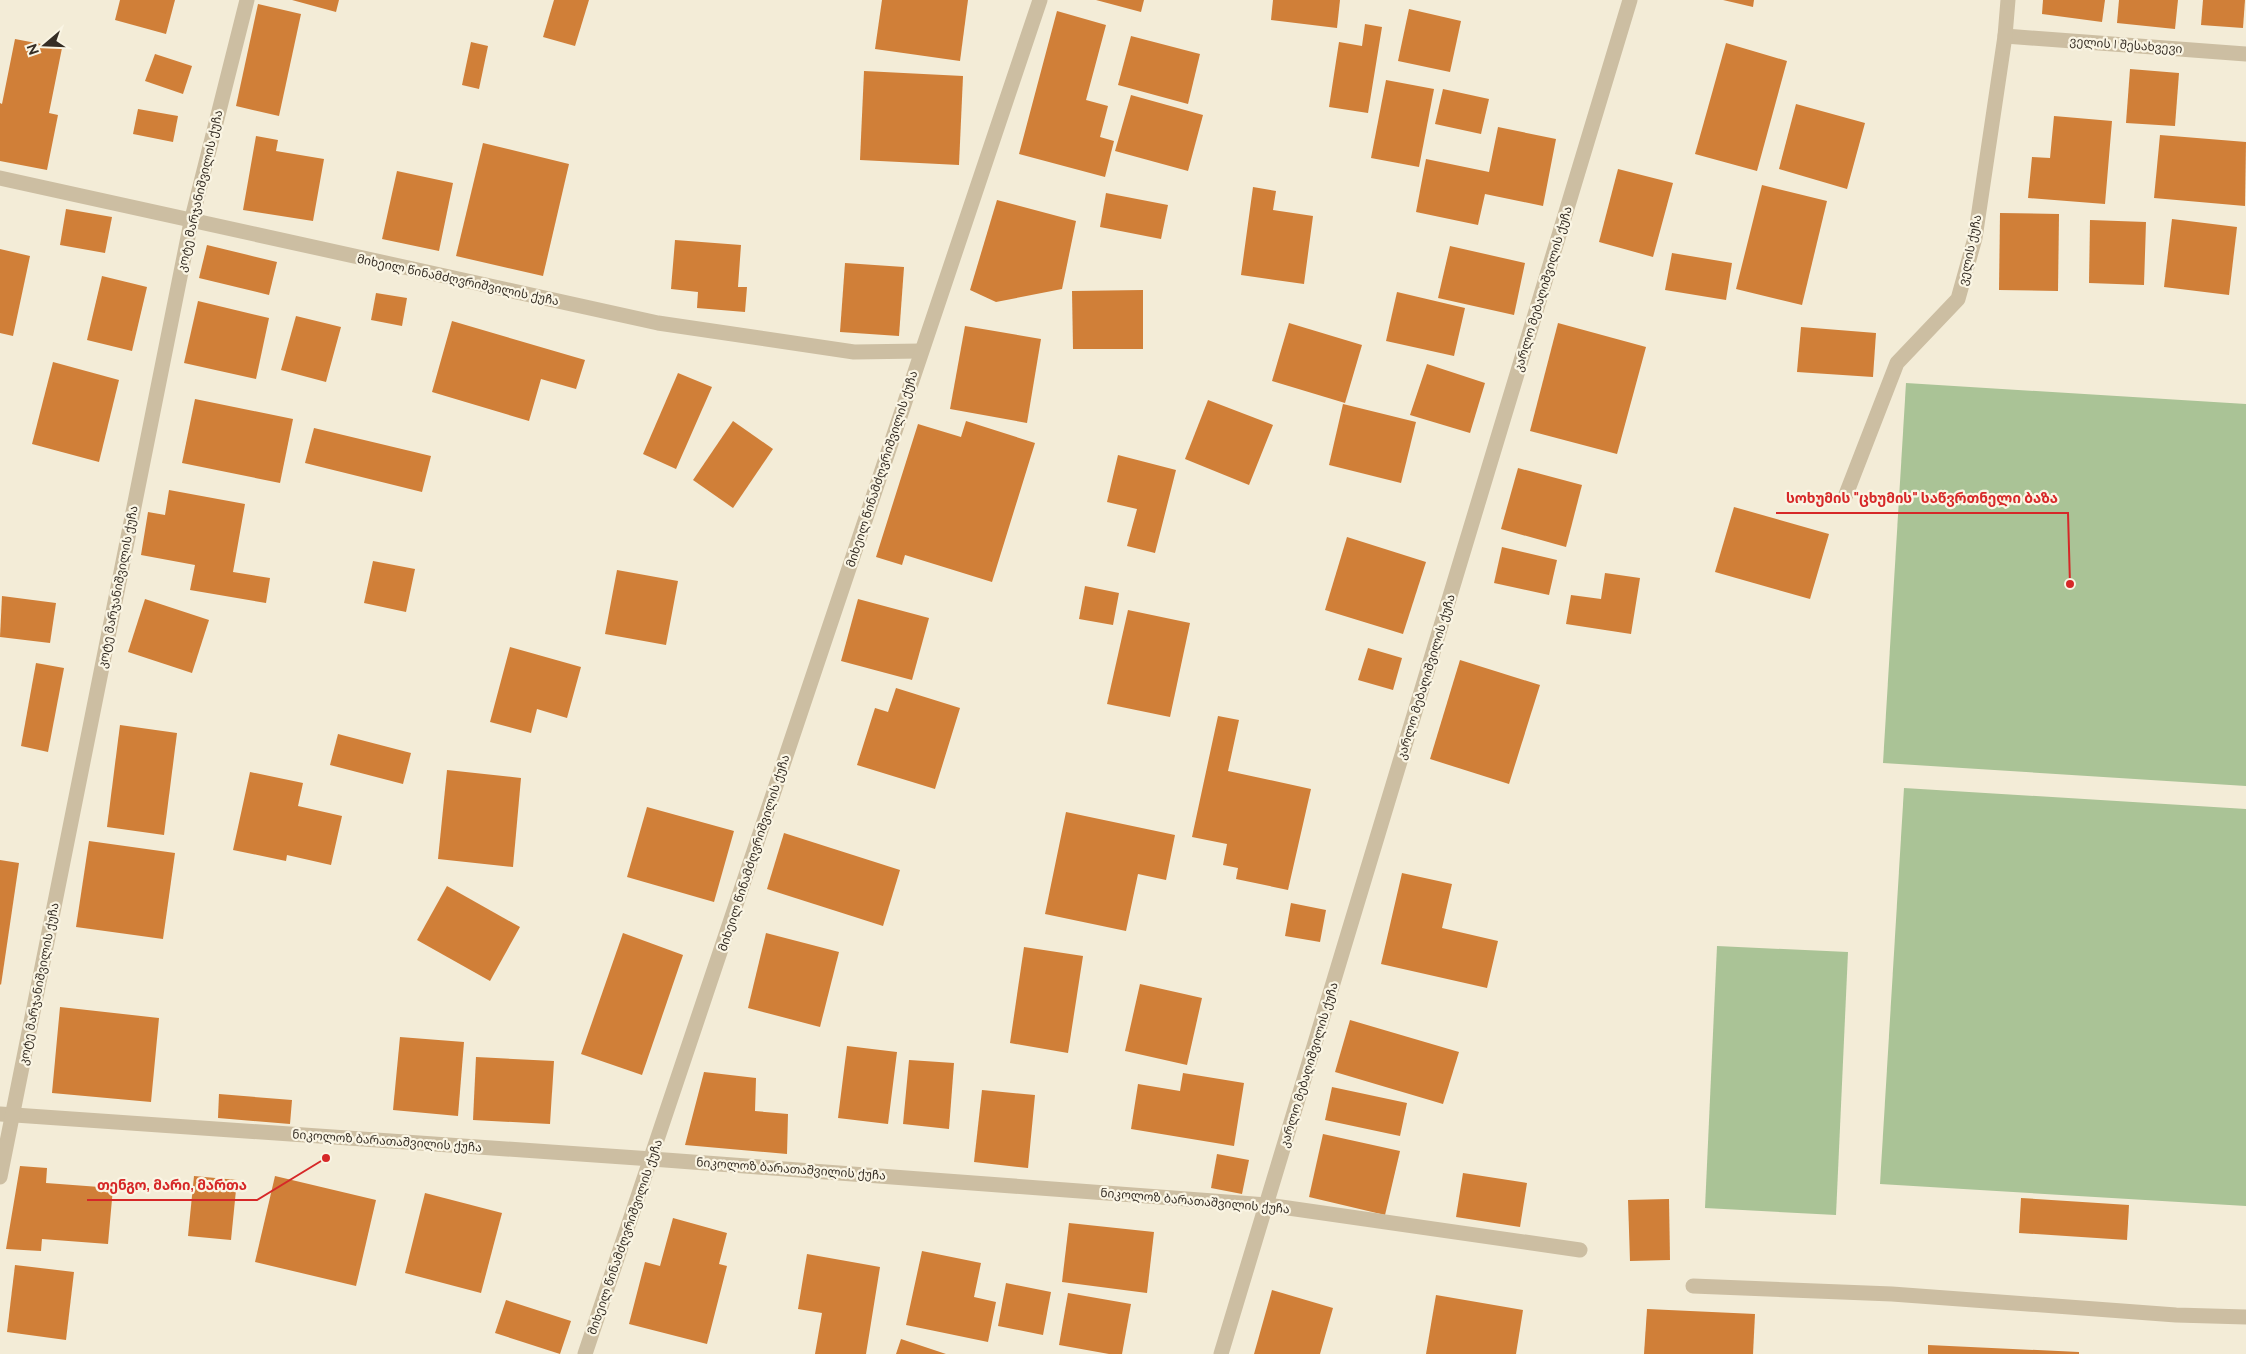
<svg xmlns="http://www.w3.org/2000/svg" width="2246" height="1354" viewBox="0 0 2246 1354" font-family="Raleway,'Noto Sans Georgian',sans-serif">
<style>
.green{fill:#aac396}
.building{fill:#d07f38}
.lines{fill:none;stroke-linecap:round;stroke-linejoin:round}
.minor{stroke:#ccbea2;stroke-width:15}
.labels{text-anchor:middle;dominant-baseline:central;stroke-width:4.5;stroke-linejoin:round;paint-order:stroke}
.street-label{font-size:12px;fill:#362e25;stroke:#faf5e4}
.leader{fill:none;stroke:#d62828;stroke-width:2}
.callout-dot{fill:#d62828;stroke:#faf5e4;stroke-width:2}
.callout-label{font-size:14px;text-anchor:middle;font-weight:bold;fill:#d62828;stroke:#faf5e4;stroke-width:4.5;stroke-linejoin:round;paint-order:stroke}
</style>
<rect width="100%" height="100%" fill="#f3ecd7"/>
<g class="green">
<path d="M1906,383L2246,404V786L1883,763Z"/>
<path d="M1904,788L2246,809V1206L1880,1184Z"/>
<path d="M1717,946L1848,952L1836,1215L1705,1208Z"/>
</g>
<g class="building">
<path d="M120,0H175L166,34L115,20Z"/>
<path d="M292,0H339L336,12Z"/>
<path d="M554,0H589L575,46L543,37Z"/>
<path d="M882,0H968L960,61L875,49Z"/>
<path d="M1096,0H1144L1141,12Z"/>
<path d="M1273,0H1340L1337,28L1271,20Z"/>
<path d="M1723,0H1754L1753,7Z"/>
<path d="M2043,0H2105L2102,22L2042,14Z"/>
<path d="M2119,0H2178L2175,29L2117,23Z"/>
<path d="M2203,0H2245L2243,28L2201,25Z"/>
<path d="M258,4L301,14L279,116L236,106Z"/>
<path d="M1409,9L1461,21L1450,72L1398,61Z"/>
<path d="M1057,11L1106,25L1086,100L1108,106L1100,137L1114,141L1105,177L1019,154Z"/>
<path d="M1365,24L1382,27L1368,113L1329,107L1339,42L1362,46Z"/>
<path d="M1131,36L1200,54L1188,104L1118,85Z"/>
<path d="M15,39L62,48L49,113L58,115L47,170L0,161V103L2,104Z"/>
<path d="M471,42L488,46L479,89L462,85Z"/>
<path d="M1726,43L1787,61L1757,171L1695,154Z"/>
<path d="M155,54L192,66L183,94L145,81Z"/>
<path d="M2130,69L2179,73L2175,126L2126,123Z"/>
<path d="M864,71L963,76L959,165L860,160Z"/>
<path d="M1386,80L1434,89L1419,167L1371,158Z"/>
<path d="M1443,89L1489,99L1481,134L1435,124Z"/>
<path d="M1131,95L1203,115L1188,171L1115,151Z"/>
<path d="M1796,104L1865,123L1847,189L1779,169Z"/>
<path d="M138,109L178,116L173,142L133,134Z"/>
<path d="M2054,116L2112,121L2105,204L2028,198L2032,157L2050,158Z"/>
<path d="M1498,127L1556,139L1543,206L1485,194L1478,225L1416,212L1426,159L1489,172Z"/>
<path d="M2160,135L2246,142L2245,206L2154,198Z"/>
<path d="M256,136L278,140L276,151L324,159L313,221L243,210Z"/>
<path d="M483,143L569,164L543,276L456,256Z"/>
<path d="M1618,169L1673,183L1653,257L1599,242Z"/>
<path d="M397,171L453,183L439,251L382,239Z"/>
<path d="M1762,185L1827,201L1802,305L1736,289Z"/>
<path d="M1253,187L1276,191L1273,210L1313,216L1304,284L1241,275Z"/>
<path d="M1106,193L1168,205L1161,239L1100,227Z"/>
<path d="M997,200L1076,221L1062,289L996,302L970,290Z"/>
<path d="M66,209L112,217L105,253L60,245Z"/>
<path d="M2000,213L2059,214L2058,291L1999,290Z"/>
<path d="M2172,219L2237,227L2229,295L2164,287Z"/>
<path d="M2090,220L2146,222L2144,285L2089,283Z"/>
<path d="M675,240L741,245L738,287H747L745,312L697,308L698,292L671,289Z"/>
<path d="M207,245L277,262L269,295L199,278Z"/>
<path d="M1450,246L1525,263L1514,315L1438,298Z"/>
<path d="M0,249L30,256L13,336L0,333Z"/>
<path d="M1672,253L1732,263L1726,300L1665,290Z"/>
<path d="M845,263L904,267L899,336L840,332Z"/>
<path d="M102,276L147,287L132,351L87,340Z"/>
<path d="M1143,290V349H1073L1072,291Z"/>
<path d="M1397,292L1465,308L1454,356L1386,341Z"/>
<path d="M376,293L407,298L402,326L371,320Z"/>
<path d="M198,301L269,318L256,379L184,363Z"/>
<path d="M296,316L341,327L326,382L281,370Z"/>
<path d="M452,321L585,360L576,389L541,379L529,421L432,392Z"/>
<path d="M1289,323L1362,345L1345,403L1272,381Z"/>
<path d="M1558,323L1646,347L1617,454L1530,431Z"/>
<path d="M965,326L1041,339L1027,423L950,409Z"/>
<path d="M1801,327L1876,333L1873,377L1797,372Z"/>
<path d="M53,362L119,380L99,462L32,444Z"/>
<path d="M1427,364L1485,383L1470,433L1410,415Z"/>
<path d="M678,373L712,387L676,469L643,454Z"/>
<path d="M195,399L293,419L280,483L182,463Z"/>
<path d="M1208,400L1273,425L1249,485L1185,459Z"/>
<path d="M1343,404L1416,422L1401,483L1329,465Z"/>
<path d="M733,421L773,449L733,508L693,480Z"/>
<path d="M966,421L1035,443L992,582L905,555L902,565L876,557L918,424L961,437Z"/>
<path d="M314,428L431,456L422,492L305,463Z"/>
<path d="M1118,455L1176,470L1155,553L1127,546L1137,509L1107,502Z"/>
<path d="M1518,468L1582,485L1566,547L1501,529Z"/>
<path d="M169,490L245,504L233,572L270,578L266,603L190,590L195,565L141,555L148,512L165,515Z"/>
<path d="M1734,507L1829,534L1810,599L1715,572Z"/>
<path d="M1347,537L1426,562L1403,634L1325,610Z"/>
<path d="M1502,547L1557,560L1549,595L1494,583Z"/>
<path d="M373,561L415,569L406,612L364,603Z"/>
<path d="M617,570L678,581L666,645L605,634Z"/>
<path d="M1605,573L1640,578L1631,634L1566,624L1571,595L1601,599Z"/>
<path d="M1085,586L1119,593L1113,625L1079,619Z"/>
<path d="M2,596L56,603L50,643L0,637Z"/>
<path d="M145,599L209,620L192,673L128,652Z"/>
<path d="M858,599L929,618L912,680L841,661Z"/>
<path d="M1128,610L1190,623L1170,717L1107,704Z"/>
<path d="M510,647L581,667L567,718L537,709L531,733L490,722Z"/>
<path d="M1368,648L1402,658L1393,690L1358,680Z"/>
<path d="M1460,660L1540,685L1509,784L1430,759Z"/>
<path d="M36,663L64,668L48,752L21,746Z"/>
<path d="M896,688L960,708L935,789L857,765L875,708L888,712Z"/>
<path d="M1218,716L1239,720L1228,771L1311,789L1288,890L1236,879L1238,868L1223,865L1227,844L1192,837Z"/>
<path d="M120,725L177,733L164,835L107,827Z"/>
<path d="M338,734L411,753L403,784L330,765Z"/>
<path d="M447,770L521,778L513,867L438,859Z"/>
<path d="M250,772L303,783L298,806L342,816L331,865L287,855L286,861L233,850Z"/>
<path d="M647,807L734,831L714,902L627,877Z"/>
<path d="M1066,812L1175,835L1166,880L1138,874L1126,931L1045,914Z"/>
<path d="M784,833L900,870L883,926L767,889Z"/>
<path d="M89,841L175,853L163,939L76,927Z"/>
<path d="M0,860L19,863L1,985L0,984Z"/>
<path d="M1402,873L1452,884L1442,928L1498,941L1487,988L1381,964Z"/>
<path d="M447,886L520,927L490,981L417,940Z"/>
<path d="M1291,903L1326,910L1320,942L1285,936Z"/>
<path d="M623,933L683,955L642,1075L581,1054Z"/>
<path d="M766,933L839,952L820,1027L748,1008Z"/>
<path d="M1024,947L1083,956L1068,1053L1010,1043Z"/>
<path d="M1140,984L1202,998L1187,1065L1125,1051Z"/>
<path d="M60,1007L159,1018L151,1102L52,1093Z"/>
<path d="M1350,1020L1459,1052L1443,1104L1335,1072Z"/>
<path d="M400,1037L464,1042L458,1116L393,1110Z"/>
<path d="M847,1046L897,1052L888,1124L838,1118Z"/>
<path d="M476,1057L554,1061L550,1124L473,1120Z"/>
<path d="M909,1060L954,1063L949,1129L903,1124Z"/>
<path d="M704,1072L756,1078L755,1111L788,1114L787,1154L685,1145Z"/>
<path d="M1183,1073L1244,1083L1234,1146L1131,1129L1138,1084L1180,1091Z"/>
<path d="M1332,1087L1407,1103L1400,1136L1325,1120Z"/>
<path d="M982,1090L1035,1095L1028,1168L974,1162Z"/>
<path d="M219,1094L292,1100L290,1124L218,1118Z"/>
<path d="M1323,1134L1400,1151L1385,1215L1309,1197Z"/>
<path d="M1217,1154L1249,1160L1242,1194L1211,1188Z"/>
<path d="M20,1166L47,1168L46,1183L113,1188L108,1244L42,1239L41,1251L6,1249Z"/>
<path d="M1463,1173L1527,1183L1520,1227L1456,1217Z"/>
<path d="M194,1176L237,1180L231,1240L188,1236Z"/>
<path d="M275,1176L376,1200L356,1286L255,1262Z"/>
<path d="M425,1193L502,1213L481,1293L405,1273Z"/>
<path d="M2021,1198L2129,1205L2127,1240L2019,1233Z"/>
<path d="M1669,1199L1670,1260L1630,1261L1628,1200Z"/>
<path d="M673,1218L727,1233L719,1264L727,1266L707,1344L629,1324L645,1262L660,1266Z"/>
<path d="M1069,1223L1154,1232L1147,1293L1062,1282Z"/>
<path d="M922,1251L981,1263L974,1297L996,1302L988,1342L906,1325Z"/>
<path d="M807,1254L880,1267L866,1354H815L822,1313L798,1309Z"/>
<path d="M15,1265L74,1272L66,1340L7,1332Z"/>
<path d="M1006,1283L1051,1292L1043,1335L998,1326Z"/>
<path d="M1272,1290L1333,1308L1320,1354H1254Z"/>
<path d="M1068,1293L1131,1304L1122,1354H1109L1059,1345Z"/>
<path d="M1436,1295L1523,1310L1516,1354H1426Z"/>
<path d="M506,1300L571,1321L560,1354L495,1333Z"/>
<path d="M1647,1309L1755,1314L1753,1354H1644Z"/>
<path d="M901,1339L946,1354H896Z"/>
<path d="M1928,1345L2079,1352V1354H1928Z"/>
</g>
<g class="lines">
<g class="minor">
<path d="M2005,36L2246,54"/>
<path d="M0,178L658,323L854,352L921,351"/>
<path d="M1845,497L1897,363L1958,299L1975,238L2005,36L2008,0"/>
<path d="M0,1114L652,1159L1267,1205L1580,1250"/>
<path d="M0,1177L191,222L247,0"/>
<path d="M1693,1286L1892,1294L2176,1315L2246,1317"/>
<path d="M585,1354L1040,0"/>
<path d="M1221,1354L1630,0"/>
</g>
</g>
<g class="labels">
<g class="street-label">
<text transform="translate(2126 45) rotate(4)">ველის I შესახვევი</text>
<text transform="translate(200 191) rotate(-77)">კოტე მარჯანიშვილის ქუჩა</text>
<text transform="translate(1970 250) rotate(-78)">ველის ქუჩა</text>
<text transform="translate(458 280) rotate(12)">მიხეილ წინამძღვრიშვილის ქუჩა</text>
<text transform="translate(1543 289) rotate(-73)">კარლო მებაღიშვილის ქუჩა</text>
<text transform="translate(882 469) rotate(-72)">მიხეილ წინამძღვრიშვილის ქუჩა</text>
<text transform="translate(118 587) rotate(-79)">კოტე მარჯანიშვილის ქუჩა</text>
<text transform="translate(1426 677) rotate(-73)">კარლო მებაღიშვილის ქუჩა</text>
<text transform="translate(754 853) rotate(-72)">მიხეილ წინამძღვრიშვილის ქუჩა</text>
<text transform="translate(39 984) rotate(-79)">კოტე მარჯანიშვილის ქუჩა</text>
<text transform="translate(1309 1065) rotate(-73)">კარლო მებაღიშვილის ქუჩა</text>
<text transform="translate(387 1141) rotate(4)">ნიკოლოზ ბარათაშვილის ქუჩა</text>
<text transform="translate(791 1169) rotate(4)">ნიკოლოზ ბარათაშვილის ქუჩა</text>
<text transform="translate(1195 1201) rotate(5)">ნიკოლოზ ბარათაშვილის ქუჩა</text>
<text transform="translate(625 1237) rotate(-71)">მიხეილ წინამძღვრიშვილის ქუჩა</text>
</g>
</g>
<path class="leader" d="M2070 584L2068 513H1776M326 1158L257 1200H87"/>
<g class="callout-dot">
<circle cx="2070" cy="584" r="5"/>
<circle cx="326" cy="1158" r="5"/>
</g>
<g class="callout-label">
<text x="1922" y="503">სოხუმის "ცხუმის" საწვრთნელი ბაზა</text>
<text x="172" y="1190">თენგო, მარი, მართა</text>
</g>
<g transform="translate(45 45) rotate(251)" stroke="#faf5e4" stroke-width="4" paint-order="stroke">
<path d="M0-4L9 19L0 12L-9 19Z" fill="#362e25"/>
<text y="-8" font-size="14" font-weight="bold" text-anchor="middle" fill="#362e25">N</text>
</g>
</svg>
